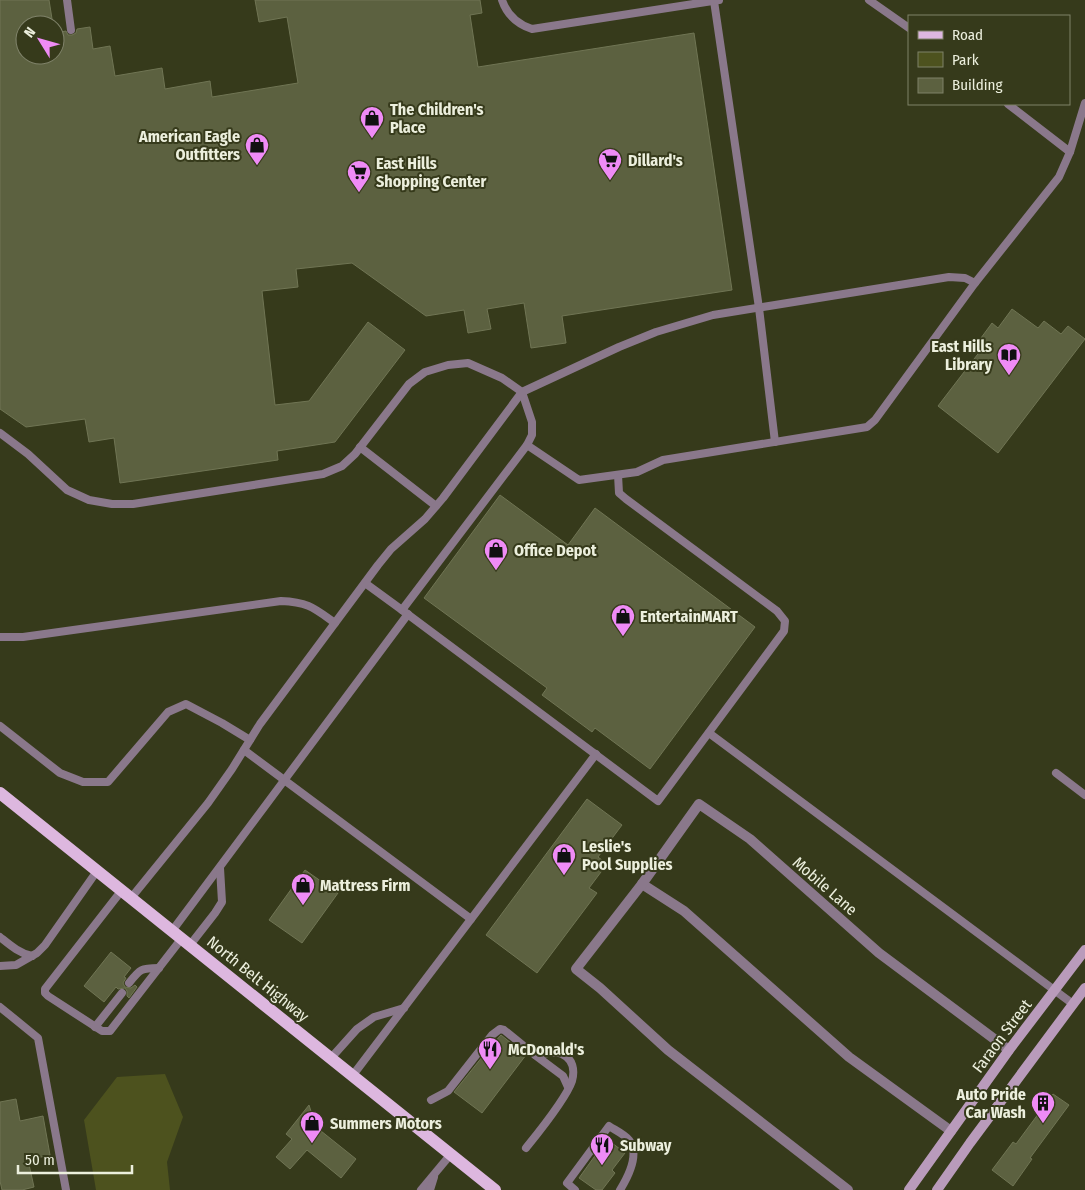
<svg xmlns="http://www.w3.org/2000/svg" width="1085" height="1190" viewBox="0 0 1085 1190" font-family="'Fira Sans Condensed',sans-serif">
<style>
.green{fill:#4d521e}
.building{fill:#5c6140;stroke:#707554}
.lines{fill:none;stroke-linecap:round;stroke-linejoin:round}
.service{stroke:#8a788b;stroke-width:8}
.minor{stroke:#8a788b;stroke-width:10}
.secondary{stroke:#b99bbb;stroke-width:10}
.primary{stroke:#ddb7df;stroke-width:12}
.labels{text-anchor:middle;dominant-baseline:central;stroke-width:4;stroke-linejoin:round;paint-order:stroke}
.poi-label{font-size:16px;font-weight:bold;fill:#ecefdd;stroke:#363a1b;text-anchor:start}
.street-label{font-size:16px;fill:#ecefdd;stroke:#363a1b}
</style>
<rect width="100%" height="100%" fill="#363a1b"/>
<path class="green" d="M165,1074L183,1117L167,1162L170,1190H96L84,1120L117,1077Z"/>
<g class="building">
<path d="M0,0H49L53,25H25V55H55V33L66,31L68,35H72L76,33L77,29L90,27L93,49L110,46L115,76L162,68L165,89L210,81L212,97L298,83L287,17L259,22L255,0H480L482,13L470,15L478,67L694,33L732,290L562,316L566,343L531,348L524,303L487,309L491,329L468,333L464,310L426,316L352,263L296,269L298,287L262,291L275,405L309,401L368,322L405,350L335,442L277,451L278,460L120,483L114,438L89,442L85,419L26,427L0,409Z"/>
<path d="M1012,309L1038,328L1044,321L1061,334L1068,326L1085,339L998,453L938,406L984,346L978,342L992,323L998,328Z"/>
<path d="M500,495L568,545L595,508L755,627L650,769L595,728L592,732L542,695L547,688L424,598Z"/>
<path d="M587,799L622,825L598,857L607,864L589,888L597,893L537,973L486,935Z"/>
<path d="M305,870L338,893L302,943L269,920Z"/>
<path d="M111,952L131,968L124,977L126,978L123,983L125,987L131,988L135,985L137,987L129,998L127,996V991L125,988L118,989L116,987L104,1002L84,986Z"/>
<path d="M501,1035L526,1055L482,1113L454,1092L491,1046Z"/>
<path d="M1053,1094L1069,1105L1030,1158L1032,1159L1013,1186L992,1170L1013,1142L1016,1144Z"/>
<path d="M16,1099L20,1121L43,1116L50,1155L28,1160L34,1187L22,1190H2L0,1181V1102Z"/>
<path d="M309,1105L316,1127L356,1159L341,1178L307,1150L290,1169L276,1157L292,1139L286,1134Z"/>
<path d="M607,1139L625,1153L612,1170L615,1173L602,1190H596L579,1178Z"/>
</g>
<g class="lines">
<g class="service">
<path d="M67,0L71,30"/>
<path d="M502,0C507,15 517,24 532,29L719,0"/>
<path d="M869,0L909,28"/>
<path d="M714,1L759,308L775,442"/>
<path d="M1008,104L1070,152"/>
<path d="M0,433L28,454L67,490L89,500L112,504H133L323,474L342,466L355,454L409,384L425,372L448,365L468,363L502,378L522,392L532,422V435L527,445L579,480L637,472L663,460L867,427L875,420L975,283"/>
<path d="M527,445L402,610L658,801L784,631L785,621L777,611L626,499L619,493L618,475"/>
<path d="M360,447L436,506"/>
<path d="M365,583L402,610"/>
<path d="M0,637H23L281,601C308,602 314,608 335,623"/>
<path d="M0,726L60,773L83,782H108L168,712L186,704L222,723L250,740"/>
<path d="M709,733L1073,1004"/>
<path d="M244,750L471,919"/>
<path d="M1056,773L1085,795"/>
<path d="M122,890L45,989V993L48,996L102,1031H110L182,938"/>
<path d="M131,898L208,803L232,769L260,724L378,565L391,549L425,519L443,498L522,392L619,347L656,332L713,315L949,277L965,278L975,283L1059,177L1070,152L1085,103"/>
<path d="M172,931L408,614"/>
<path d="M0,937C10,945 19,953 32,956"/>
<path d="M190,945L215,913L222,902L220,868"/>
<path d="M0,966L16,965L37,953L45,945L97,871"/>
<path d="M129,983C140,969 141,968 159,968"/>
<path d="M0,1007L38,1038L66,1190"/>
<path d="M95,1027L122,993"/>
<path d="M535,1055L563,1076L568,1087"/>
<path d="M331,1058L357,1029L374,1017L404,1008"/>
<path d="M353,1075L596,754"/>
<path d="M431,1100L448,1091L492,1035L500,1029L504,1030L535,1055C543,1054 556,1051 562,1054C573,1059 575,1070 572,1081C566,1099 538,1133 526,1148"/>
<path d="M421,1190L451,1154"/>
<path d="M430,1190L434,1177"/>
<path d="M575,1190L567,1183L609,1126C615,1130 624,1134 629,1140C640,1154 628,1177 620,1190"/>
</g>
<g class="minor">
<path d="M642,884L684,911L849,1057L951,1131"/>
<path d="M848,1190L668,1050L600,988L576,969L642,884L699,804L750,839L879,953L1009,1050"/>
</g>
<g class="secondary">
<path d="M909,1190L1009,1050L1085,950"/>
<path d="M937,1190L970,1143L1085,988"/>
</g>
<path class="primary" d="M0,793L495,1190"/>
</g>
<defs>
<g id="shop-pin" transform="scale(1.25)"><path d="M0 17L-7.5 6A9.5 9.5 0 1 1 7.5 6Z" fill="#ef8bf6" stroke="#363a1b"/><path d="M-5-2.5h2.3a2.7 3.5 0 0 1 5.4 0H5L5.5 6h-11ZM-1.5-2.5h3a1.5 2.3 0 0 0-3 0Z" fill="#111"/></g>
<g id="supermarket-pin" transform="scale(1.25)"><path d="M0 17L-7.5 6A9.5 9.5 0 1 1 7.5 6Z" fill="#ef8bf6" stroke="#363a1b"/><path d="M-6-5.5h2.5l.6 2H6L4.5 2H-2.5L-4.4-4H-6ZM-1.5 3.2a1.3 1.3 0 1 0 .1 0ZM3 3.2a1.3 1.3 0 1 0 .1 0Z" fill="#111"/></g>
<g id="library-pin" transform="scale(1.25)"><path d="M0 17L-7.5 6A9.5 9.5 0 1 1 7.5 6Z" fill="#ef8bf6" stroke="#363a1b"/><path d="M-6-4Q-3-5.5-.7-3.5V5Q-3 3-6 4ZM6-4Q3-5.5 .7-3.5V5Q3 3 6 4Z" fill="#111"/></g>
<g id="restaurant-pin" transform="scale(1.25)"><path d="M0 17L-7.5 6A9.5 9.5 0 1 1 7.5 6Z" fill="#ef8bf6" stroke="#363a1b"/><path d="M-5-6h1v4h1v-4h1v4h1v-4h1v5L-1.5 .5V6h-2V.5L-5-1ZM5-6V6H3V1.5H1.5Q1.5-4 5-6Z" fill="#111"/></g>
<g id="building-pin" transform="scale(1.25)"><path d="M0 17L-7.5 6A9.5 9.5 0 1 1 7.5 6Z" fill="#ef8bf6" stroke="#363a1b"/><path d="M-4-6H4V6H1V3H-1V6H-4ZM-2.5-4.3h1.7v1.8h-1.7ZM.8-4.3h1.7v1.8H.8ZM-2.5-1h1.7V.8h-1.7ZM.8-1h1.7V.8H.8Z" fill="#111"/></g>
</defs>
<g fill-rule="evenodd">
<use href="#shop-pin" x="372" y="118"/>
<use href="#shop-pin" x="257" y="145"/>
<use href="#supermarket-pin" x="610" y="160"/>
<use href="#supermarket-pin" x="359" y="172"/>
<use href="#library-pin" x="1009" y="355"/>
<use href="#shop-pin" x="496" y="550"/>
<use href="#shop-pin" x="623" y="616"/>
<use href="#shop-pin" x="564" y="855"/>
<use href="#shop-pin" x="303" y="885"/>
<use href="#restaurant-pin" x="490" y="1049"/>
<use href="#building-pin" x="1043" y="1103"/>
<use href="#shop-pin" x="312" y="1123"/>
<use href="#restaurant-pin" x="602" y="1145"/>
</g>
<g class="labels">
<g class="poi-label">
<text x="390" y="109">The Children's<tspan x="390" dy="18">Place</tspan></text>
<text x="240" y="136" text-anchor="end">American Eagle<tspan x="240" dy="18">Outfitters</tspan></text>
<text x="628" y="160">Dillard's</text>
<text x="376" y="163">East Hills<tspan x="376" dy="18">Shopping Center</tspan></text>
<text x="992" y="346" text-anchor="end">East Hills<tspan x="992" dy="18">Library</tspan></text>
<text x="514" y="550">Office Depot</text>
<text x="640" y="616">EntertainMART</text>
<text x="582" y="846">Leslie's<tspan x="582" dy="18">Pool Supplies</tspan></text>
<text x="320" y="885">Mattress Firm</text>
<text x="508" y="1049">McDonald's</text>
<text x="1026" y="1094" text-anchor="end">Auto Pride<tspan x="1026" dy="18">Car Wash</tspan></text>
<text x="330" y="1123">Summers Motors</text>
<text x="620" y="1145">Subway</text>
</g>
<g class="street-label">
<text transform="translate(825 886) rotate(41)">Mobile Lane</text>
<text transform="translate(258 979) rotate(39)">North Belt Highway</text>
<text transform="translate(1002 1036) rotate(-53)">Faraon Street</text>
</g>
</g>
<rect x="908" y="15" width="162" height="90" fill="#363a1b" stroke="#7f8269"/>
<rect x="918" y="31" width="25" height="8" fill="#ddb7df" stroke="#7f8269"/>
<text x="952" y="40" font-size="15" fill="#ecefdd">Road</text>
<rect x="918" y="52" width="25" height="15" fill="#4d521e" stroke="#7f8269"/>
<text x="952" y="65" font-size="15" fill="#ecefdd">Park</text>
<rect x="918" y="78" width="25" height="15" fill="#5c6140" stroke="#7f8269"/>
<text x="952" y="90" font-size="15" fill="#ecefdd">Building</text>
<g transform="translate(40 40) rotate(307)"><circle r="24" fill="#363a1b" stroke="#7f8269"/>
<path d="M0-4L9 19L0 12L-9 19Z" fill="#ef8bf6"/>
<text y="-8" font-size="14" font-weight="bold" text-anchor="middle" fill="#ecefdd">N</text>
</g>
<path d="M18 1165v8h114v-8" fill="none" stroke="#ecefdd" stroke-width="2.5"/>
<text x="25" y="1165" font-size="15" fill="#ecefdd" stroke="#363a1b" stroke-width="4" paint-order="stroke">50 m</text>
</svg>
